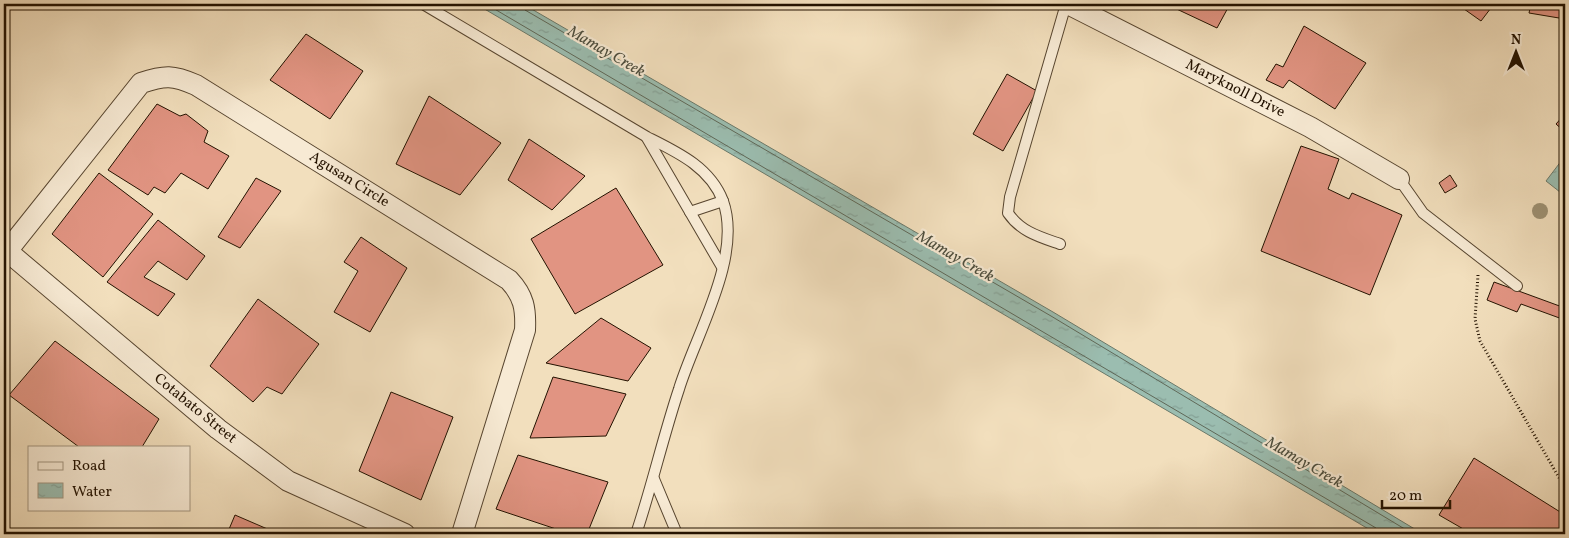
<svg xmlns="http://www.w3.org/2000/svg" width="1569" height="538" viewBox="0 0 1569 538" font-family="Vollkorn,serif">
<style>
.water{fill:url(#water-ripples);stroke:#6b796a}
.lines{fill:none;stroke-linecap:round;stroke-linejoin:round}
.shore{stroke:#5f6858;stroke-width:1}
.building{fill:#e19482;stroke:#231200}
.lane-casing{stroke:#57452f;stroke-width:12}
.street-casing{stroke:#57452f;stroke-width:22}
.path{stroke:#231200;stroke-width:3;stroke-dasharray:1 2.5;stroke-linecap:butt}
.lane{stroke:#f7ead4;stroke-width:10}
.street{stroke:#f7ead4;stroke-width:20}
.tree{fill:#9d9072}
.labels{text-anchor:middle;dominant-baseline:central;stroke-width:4.5;stroke-linejoin:round;paint-order:stroke}
.street-label{font-size:15px;fill:#231200;stroke:#f7ead4}
.water-label{font-size:16px;font-style:italic;fill:#4d4e3e;stroke:#f7ead4}
</style>
<defs>
<pattern id="water-ripples" width="26" height="14" patternUnits="userSpaceOnUse" patternTransform="scale(1.25)"><rect width="26" height="14" fill="#9bbdb0"/><path d="M2 4q2-2 4 0t4 0M15 11q2-2 4 0t4 0" fill="none" stroke="#85a196"/></pattern>
</defs>
<rect width="100%" height="100%" fill="#f2dfbd"/>
<filter id="stains"><feTurbulence type="fractalNoise" baseFrequency=".004" numOctaves="4"/><feColorMatrix values="0 0 0 0 .2 0 0 0 0 .09 0 0 0 0 .02 0 0 0 .5 -.17"/></filter>
<radialGradient id="worn" r=".72"><stop offset=".6" stop-color="#630" stop-opacity="0"/><stop offset="1" stop-color="#630" stop-opacity=".3"/></radialGradient>
<g class="water">
<path d="M476,4H523L1053,312L1423,534H1377Z"/>
<path d="M1562,160L1565,163V196L1546,181Z"/>
</g>
<g class="lines">
<g class="shore">
<path d="M486,4L1376,528L1379,534"/>
<path d="M522,4L525,10L1051,316L1413,534"/>
</g>
</g>
<g class="building">
<path d="M126,4H147L129,9Z"/>
<path d="M1166,4H1230L1217,28Z"/>
<path d="M1457,4H1494L1481,21Z"/>
<path d="M1531,4H1565V19L1529,13Z"/>
<path d="M1304,26L1366,63L1335,109L1289,80L1283,88L1266,80L1276,64L1283,67Z"/>
<path d="M306,34L363,71L330,119L270,80Z"/>
<path d="M1007,74L1037,91L1003,151L973,134Z"/>
<path d="M429,96L501,143L460,195L396,164Z"/>
<path d="M157,104L180,116L186,114L208,131L204,142L229,156L208,189L181,173L165,193L154,187L148,195L108,170Z"/>
<path d="M1565,114V132L1556,124Z"/>
<path d="M529,139L585,176L552,210L508,180Z"/>
<path d="M1301,146L1339,159L1328,189L1349,199L1352,193L1402,215L1370,295L1261,251Z"/>
<path d="M99,173L153,214L103,277L52,234Z"/>
<path d="M1450,175L1457,186L1445,193L1439,183Z"/>
<path d="M256,178L281,191L240,248L218,237Z"/>
<path d="M616,188L663,265L575,314L531,239Z"/>
<path d="M158,220L205,256L187,280L158,261L144,277L175,294L158,316L107,282Z"/>
<path d="M361,237L407,268L370,332L334,312L358,271L344,262Z"/>
<path d="M1494,282L1565,308V320L1521,304L1517,312L1487,300Z"/>
<path d="M258,299L319,344L282,394L267,387L253,402L210,366Z"/>
<path d="M601,318L651,348L628,381L546,363Z"/>
<path d="M55,341L159,419L142,447H79L9,395Z"/>
<path d="M553,377L626,394L606,436L530,438Z"/>
<path d="M391,392L453,417L421,500L359,471Z"/>
<path d="M518,455L608,482L587,534H571L496,509Z"/>
<path d="M1474,458L1565,515V534H1472L1439,515Z"/>
<path d="M235,515L279,534H227Z"/>
<path d="M1227,530L1228,534H1213Z"/>
</g>
<g class="lines">
<g class="lane-casing">
<g id="lane">
<path d="M423,4L647,137C677,152 710,167 723,201C743,257 695,336 679,389C663,437 652,486 636,534"/>
<path d="M647,138L722,267"/>
<path d="M1399,179L1423,213L1517,286"/>
<path d="M690,212L723,201"/>
<path d="M1060,244C1040,237 1021,232 1008,213L1010,197L1066,4"/>
<path d="M654,479L677,534"/>
<path d="M636,534H652"/>
</g>
</g>
<g class="street-casing">
<g id="street">
<path d="M1068,4L1310,127L1399,179"/>
<path d="M7,251L218,429L288,481L405,534"/>
<path d="M4,255L141,83C165,75 173,75 196,85L509,280C524,296 526,309 525,330L462,534"/>
</g>
</g>
<path class="path" d="M1478,275L1475,319L1480,341L1565,488"/>
<use href="#lane" class="lane"/>
<use href="#street" class="street"/>
</g>
<circle class="tree" cx="1540" cy="211" r="8"/>
<g class="labels">
<g class="street-label">
<text transform="translate(1235 89) rotate(27)">Maryknoll Drive</text>
<text transform="translate(349 180) rotate(32)">Agusan Circle</text>
<text transform="translate(195 409) rotate(39)">Cotabato Street</text>
</g>
<g class="water-label">
<text transform="translate(606 52) rotate(30)">Mamay Creek</text>
<text transform="translate(955 257) rotate(30)">Mamay Creek</text>
<text transform="translate(1304 463) rotate(30)">Mamay Creek</text>
</g>
</g>
<rect width="1569" height="538" fill="none" stroke="#f2dfbd" stroke-width="20"/>
<rect x="5" y="5" width="1559" height="528" fill="none" stroke="#231200" stroke-width="2.5"/>
<rect x="10" y="10" width="1549" height="518" fill="none" stroke="#231200"/>
<rect x="28" y="446" width="162" height="65" fill="#f7ead4" stroke="#a2947f"/>
<rect x="38" y="462" width="25" height="8" fill="#f7ead4" stroke="#a2947f"/>
<text x="72" y="470" font-size="15" fill="#231200">Road</text>
<rect x="38" y="483" width="25" height="15" fill="url(#water-ripples)" stroke="#a2947f"/>
<text x="72" y="496" font-size="15" fill="#231200">Water</text>
<g transform="translate(1516 52)" stroke="#f7ead4" stroke-width="4" paint-order="stroke">
<path d="M0-4L9 19L0 12L-9 19Z" fill="#231200"/>
<text y="-8" font-size="14" font-weight="bold" text-anchor="middle" fill="#231200">N</text>
</g>
<path d="M1382 500v8h68v-8" fill="none" stroke="#231200" stroke-width="2.5"/>
<text x="1389" y="500" font-size="15" fill="#231200" stroke="#f7ead4" stroke-width="4" paint-order="stroke">20 m</text>
<rect width="100%" height="100%" filter="url(#stains)"/>
<rect width="100%" height="100%" fill="url(#worn)"/>
</svg>
